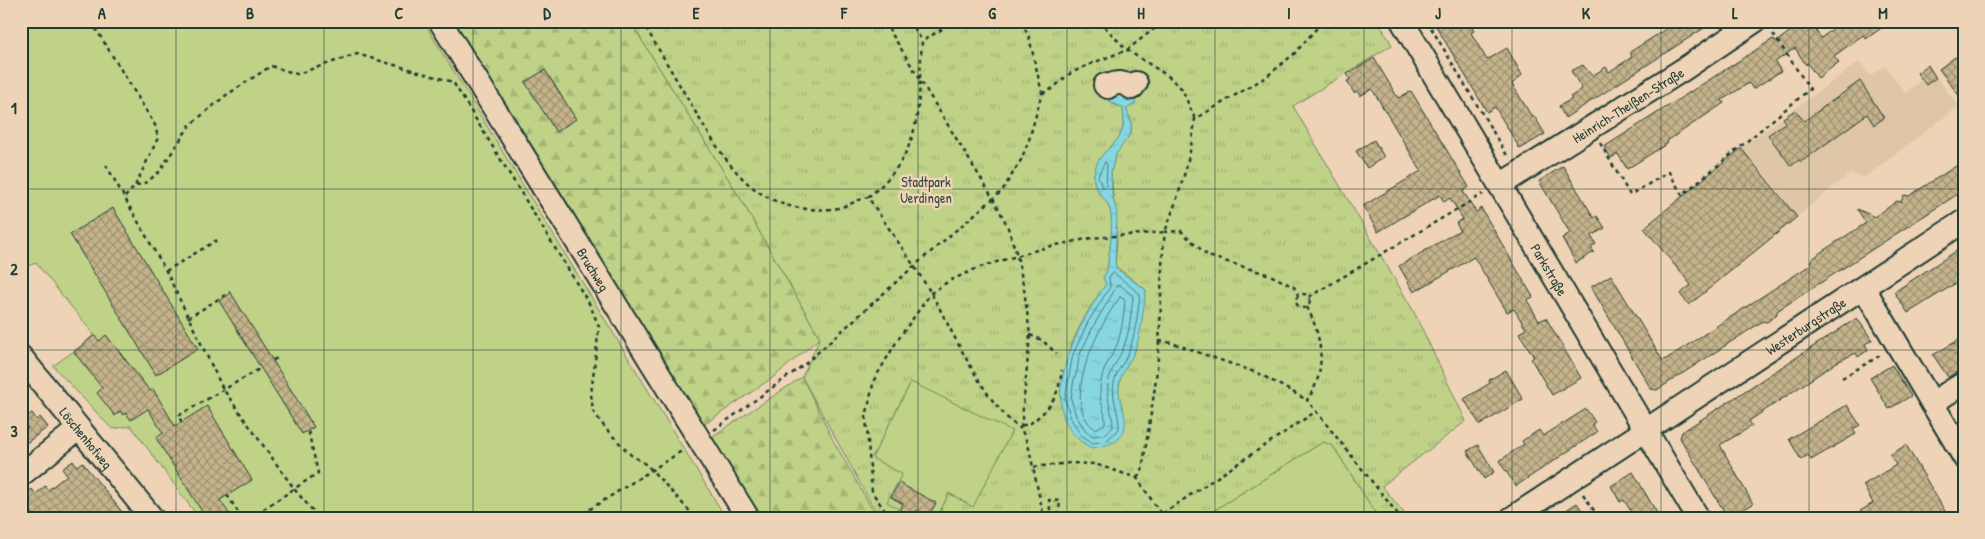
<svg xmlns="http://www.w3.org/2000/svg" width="1985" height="539" viewBox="0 0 1985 539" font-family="'Patrick Hand',sans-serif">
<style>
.built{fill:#dec6a7}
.forest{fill:url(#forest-firs);stroke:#6f885e}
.park{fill:url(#park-tufts);stroke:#6f885e;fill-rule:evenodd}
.pitch{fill:#bfd287;stroke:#6f885e}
.water{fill:url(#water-ripples);stroke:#5d999c}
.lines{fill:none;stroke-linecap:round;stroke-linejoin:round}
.shore{stroke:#497b7a;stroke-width:1}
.building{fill:url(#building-cross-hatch);stroke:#1f3d34}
.minor-casing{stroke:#1f3d34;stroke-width:26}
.path{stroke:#1f3d34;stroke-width:2.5;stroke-dasharray:4 4;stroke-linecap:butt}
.minor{stroke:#efd3b6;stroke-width:22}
.grid{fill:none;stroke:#1f3d34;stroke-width:1;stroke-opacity:0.55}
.labels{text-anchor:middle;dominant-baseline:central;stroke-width:5;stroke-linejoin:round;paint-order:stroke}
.street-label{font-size:14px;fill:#1f3d34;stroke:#efd3b6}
.park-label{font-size:14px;fill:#2f4c3c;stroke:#efd3b6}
.neatline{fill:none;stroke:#1f3d34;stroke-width:2}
.grid-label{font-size:16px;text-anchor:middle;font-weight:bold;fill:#1f3d34}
</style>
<defs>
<pattern id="forest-firs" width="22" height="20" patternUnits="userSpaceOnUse" patternTransform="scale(1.25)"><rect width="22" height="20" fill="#bfd287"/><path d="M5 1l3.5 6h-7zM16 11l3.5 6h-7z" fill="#a4b575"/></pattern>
<pattern id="park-tufts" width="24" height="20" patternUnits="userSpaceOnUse" patternTransform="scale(1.25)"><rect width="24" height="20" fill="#bfd287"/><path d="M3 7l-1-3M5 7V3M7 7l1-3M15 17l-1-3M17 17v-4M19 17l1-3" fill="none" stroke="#a4b575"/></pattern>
<pattern id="water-ripples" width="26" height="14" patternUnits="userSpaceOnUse" patternTransform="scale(1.25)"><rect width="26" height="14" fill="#87d7e2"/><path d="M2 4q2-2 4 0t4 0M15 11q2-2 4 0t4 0" fill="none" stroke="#74b9c2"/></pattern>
<pattern id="building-cross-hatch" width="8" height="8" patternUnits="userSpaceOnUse" patternTransform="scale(1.25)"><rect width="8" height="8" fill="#c5b38b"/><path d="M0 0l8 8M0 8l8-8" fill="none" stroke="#9f9372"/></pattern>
</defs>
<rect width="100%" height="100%" fill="#efd3b6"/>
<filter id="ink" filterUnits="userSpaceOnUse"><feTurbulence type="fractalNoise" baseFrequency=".02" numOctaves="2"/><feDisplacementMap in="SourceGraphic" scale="10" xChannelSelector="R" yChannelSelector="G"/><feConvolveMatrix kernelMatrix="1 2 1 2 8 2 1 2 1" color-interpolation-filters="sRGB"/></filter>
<g filter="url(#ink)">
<path class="built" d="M1859,62L1870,76L1885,66L1905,93L1922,80L1926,86L1937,78L1959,106L1864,178L1850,173L1798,216L1742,147Z"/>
<g class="forest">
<path d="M454,21H630L742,201L820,338L775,376L702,426Z"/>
<path d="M802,377L833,440L877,518H759L710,438Z"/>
</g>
<path class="park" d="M630,21H1378L1392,45L1293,106L1414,312L1466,421L1382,486L1408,518H1371L1376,514L1333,446L1323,442L1202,518H937L949,493L973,506L911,382L872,458L902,474L897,515L903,518H879L802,377L820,338L742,201ZM1108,96L1135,104L1126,108L1131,122V133L1116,154L1111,172L1117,239L1115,266L1146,290L1135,351L1122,372L1119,386L1118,398L1124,413L1064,370H1066C1069,339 1088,310 1106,284L1103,277L1107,271C1109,254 1114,225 1110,209C1106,197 1092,190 1094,175C1098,142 1128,152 1123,108L1111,103Z"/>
<g class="pitch">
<path d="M21,21H423L726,518H199L131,426L112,429L53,366L95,336L36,263L21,268Z"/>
<path d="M911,382L1012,431L973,507L949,493L937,518H903L897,515L899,509L887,502L902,474L872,458Z"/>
<path d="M1323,442L1333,446L1376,514L1371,518H1202Z"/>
</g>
<path class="water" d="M1110,91L1136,97L1135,104L1126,109L1131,122V133L1116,154L1111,172L1112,194L1117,214L1115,263L1117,269L1146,290C1143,309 1142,332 1135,350C1130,363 1121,371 1119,385C1117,401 1129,415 1124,431C1120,444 1103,446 1092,448C1028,417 1077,325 1106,284L1103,277L1107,271C1109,254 1114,225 1110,209C1106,197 1092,190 1094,175C1098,142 1129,151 1123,108L1109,101Z"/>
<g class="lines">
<g class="shore">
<path d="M1105,162L1107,165L1106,186L1103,188L1098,177Z"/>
<path d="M1114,273L1140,294C1138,311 1136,331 1130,348C1126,361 1117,369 1114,383C1111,400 1120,413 1119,429L1106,441L1093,443L1081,435L1071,419L1065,399L1073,354L1088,322L1110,287L1109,277Z"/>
<path d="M1120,285L1133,296C1131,313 1130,331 1124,346C1119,360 1110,369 1108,385C1106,400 1113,412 1113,427L1104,435L1093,436L1086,431L1076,416L1071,399L1074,379L1077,372L1079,356L1094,325L1117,286Z"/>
<path d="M1120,297L1125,300C1124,314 1122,329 1118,342C1113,356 1103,366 1101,382C1097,400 1106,408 1105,424L1095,429C1058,402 1100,324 1120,297Z"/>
</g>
</g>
<g class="building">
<path d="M1433,21H1468L1474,31L1471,33L1487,60L1507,48L1522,75L1512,84L1532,117L1534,116L1545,134L1520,149L1495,107L1487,112Z"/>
<path d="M1665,21H1715L1565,118L1559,106L1572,99L1570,97L1582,89L1571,71L1583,65L1592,76L1606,67L1609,72L1632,57L1630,52L1669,27Z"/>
<path d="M1804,21H1809L1821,38L1843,21H1891L1866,39L1863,35L1834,56L1839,62L1818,78L1807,63L1806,65L1795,48L1775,62L1781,71L1753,89L1749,83L1722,100L1724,103L1667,141L1668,143L1627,169L1618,154L1611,158L1604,147L1773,39L1776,42Z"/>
<path d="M1964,56V102L1939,69L1955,57L1958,61Z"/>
<path d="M1374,58L1398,98L1411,91L1469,187L1463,191L1476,212L1481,208L1533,297L1527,300L1539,321L1546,318L1581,378L1552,395L1531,359L1534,357L1519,333L1526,329L1514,309L1507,312L1474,257L1414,292L1399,266L1460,230L1456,223L1463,219L1450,198L1444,202L1440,195L1378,232L1363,206L1421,171L1372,89L1360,96L1357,91L1354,93L1347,81L1350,79L1347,74Z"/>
<path d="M1928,65L1936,78L1926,85L1917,73Z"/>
<path d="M545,70L576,119L556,132L525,82Z"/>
<path d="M1860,81L1884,118L1874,125L1867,114L1801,162L1799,160L1791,166L1768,135L1786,122L1783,118L1795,110L1804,121Z"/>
<path d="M1374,140L1384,157L1367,168L1356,151Z"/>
<path d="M1741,148L1797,217L1689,305L1680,294L1691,285L1644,228Z"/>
<path d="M1964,161V190L1777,311V314L1767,322L1763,321L1657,390L1651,389L1591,287L1611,275L1663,361L1812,264L1810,261L1821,252L1866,223L1857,209L1875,217L1897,201L1901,202L1904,195L1909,196Z"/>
<path d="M1563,166L1594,218L1597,216L1605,228L1591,236L1596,244L1591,247L1594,252L1576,263L1562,238L1570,233L1539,181Z"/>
<path d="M113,208L198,349L156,375L70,234Z"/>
<path d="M1964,246V278L1908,313L1894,292Z"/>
<path d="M231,293L314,427L302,434L219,301Z"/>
<path d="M1857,318L1872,340L1865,344L1868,350L1858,357L1856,353L1837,362L1749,421L1752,426L1720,445L1753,504L1728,518L1680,438L1682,432Z"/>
<path d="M94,335L99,341L106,335L150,391L153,389L175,426L207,406L252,480L220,500L232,518H206L156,438L163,433L148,409L131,420L126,413L123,415L120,411L115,416L97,393L102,388L74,352Z"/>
<path d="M1964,337V368L1948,377L1933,355Z"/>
<path d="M1892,365L1911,396L1889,409L1870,378Z"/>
<path d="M1506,370L1523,399L1480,425L1464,399L1490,383L1489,380Z"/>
<path d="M1847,405L1860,425L1853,429L1856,434L1811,460L1808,455L1801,460L1789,439Z"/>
<path d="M1586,409L1595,422L1592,424L1597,432L1516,486L1499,461L1524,444L1522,441L1539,430L1543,436Z"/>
<path d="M32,413L37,420L40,417L48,427L21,447V436L28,428L22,420Z"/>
<path d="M1478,445L1494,472L1484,479L1467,451Z"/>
<path d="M1906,445L1949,518H1849L1873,503L1863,485L1896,465L1890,455Z"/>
<path d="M73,461L77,466L82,462L127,518H35L21,498L32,489L36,494L45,486L48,490L67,475L62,469Z"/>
<path d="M1633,472L1651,503L1660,518H1635L1624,500L1620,502L1611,486Z"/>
<path d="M899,483L936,503L928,517L916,510L912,518L899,512L903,504L891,497Z"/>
<path d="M1577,503L1587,518H1554Z"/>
</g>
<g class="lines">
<g class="minor-casing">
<g id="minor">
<path id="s1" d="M440,21L748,518"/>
<path id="s2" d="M1402,21L1698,518"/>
<path d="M1105,85L1108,87C1116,81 1124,82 1132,88L1136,83"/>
<path id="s3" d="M1500,185L1684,69L1755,21"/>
<path d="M1868,295L1964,457"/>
<path id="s4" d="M21,357L152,518"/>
<path d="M1932,403L1964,383"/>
<path d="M21,475L78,429"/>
<path id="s5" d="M1512,518L1964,221"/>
</g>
</g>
<g class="path">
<path d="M91,21L155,125L158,138L135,186"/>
<path d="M642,21C660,52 678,82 696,113C730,169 758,215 832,209C844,208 857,200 868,197"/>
<path d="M884,21L994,200L1007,225L1017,255L1024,289L1030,335L1021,429L1028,444L1044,518"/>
<path d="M910,21L922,41"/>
<path d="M956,21L922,41C917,107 926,151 868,197C889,229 911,260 931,293C953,331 985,406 1021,429"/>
<path d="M1099,21L1127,50L1164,21"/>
<path d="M1427,21L1508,157"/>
<path d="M1042,93C1054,91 1061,79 1071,73C1089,64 1108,57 1127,50L1168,76L1182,89L1195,119"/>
<path d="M1600,143L1630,195L1669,172L1682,195L1810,89L1771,31"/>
<path d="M106,165L166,271L223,389L295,490L319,518"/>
<path d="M125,197L135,186L147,182L159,172L190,125L225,96L271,66L297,74L357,54L453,82L590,305L599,327L591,394L593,411L606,429L631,455L647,465L696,518"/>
<path d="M166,271L217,240"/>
<circle cx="1303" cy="301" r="7"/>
<path d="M1309,297L1483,194"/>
<path d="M1307,307C1322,337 1328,371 1307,400L1401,518"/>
<path d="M188,318L230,292"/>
<path d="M1030,335L1042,340L1057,354"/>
<path d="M1159,341L1172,343L1260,374L1307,400"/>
<path d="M273,360L278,358"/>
<path d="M1842,378L1881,355"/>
<path d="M182,422L178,416L261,368"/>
<path d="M1022,425H1028C1051,408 1058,398 1062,370"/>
<path d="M714,430L805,364L913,267L1002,191L1021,160L1029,140L1042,93L1029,37L1021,21"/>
<path d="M1034,467L1070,463L1095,464L1137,478L1161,514"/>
<path d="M1137,478L1142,471C1148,428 1157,386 1159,342C1162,305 1160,269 1165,232L1181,231L1208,256L1270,275L1294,287L1298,295"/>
<path d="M1583,494L1595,512V518"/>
<path d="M227,495L242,518"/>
<path d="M250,518L318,473L308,430"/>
<path d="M576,518L685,449"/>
<path d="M890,518L872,492L866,417L874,380L897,341L931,293L949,281L980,267L1047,247L1091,238L1165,232C1179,194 1191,159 1195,119L1266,77L1295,53L1323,21"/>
<path d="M1051,518L1049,500L1060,501L1058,518"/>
<path d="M1156,518L1315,412"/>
</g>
<use href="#minor" class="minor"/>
</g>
</g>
<path class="grid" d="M176,21V518M324,21V518M473,21V518M621,21V518M770,21V518M918,21V518M1067,21V518M1215,21V518M1364,21V518M1512,21V518M1661,21V518M1809,21V518M21,189H1964M21,350H1964"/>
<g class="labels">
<g class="street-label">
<text stroke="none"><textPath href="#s3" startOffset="151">Heinrich-Theißen-Straße</textPath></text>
<text stroke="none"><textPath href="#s1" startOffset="292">Bruchweg</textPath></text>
<text stroke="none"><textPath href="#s2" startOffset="289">Parkstraße</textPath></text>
<text stroke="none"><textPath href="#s5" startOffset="351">Westerburgstraße</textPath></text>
<text stroke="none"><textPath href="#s4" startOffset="104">Löschenhofweg</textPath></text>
</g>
<g class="park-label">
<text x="926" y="181">Stadtpark<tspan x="926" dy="16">Uerdingen</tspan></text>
</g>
</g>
<rect width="1985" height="539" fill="none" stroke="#efd3b6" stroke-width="55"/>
<rect x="28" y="28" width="1930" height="484" class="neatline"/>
<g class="grid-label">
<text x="102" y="19">A</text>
<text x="250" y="19">B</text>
<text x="399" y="19">C</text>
<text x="547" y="19">D</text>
<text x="696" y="19">E</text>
<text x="844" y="19">F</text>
<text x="992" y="19">G</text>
<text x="1141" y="19">H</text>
<text x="1289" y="19">I</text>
<text x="1438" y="19">J</text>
<text x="1586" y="19">K</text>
<text x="1735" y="19">L</text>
<text x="1883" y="19">M</text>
<text x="14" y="114">1</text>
<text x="14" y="275">2</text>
<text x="14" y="437">3</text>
</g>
</svg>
